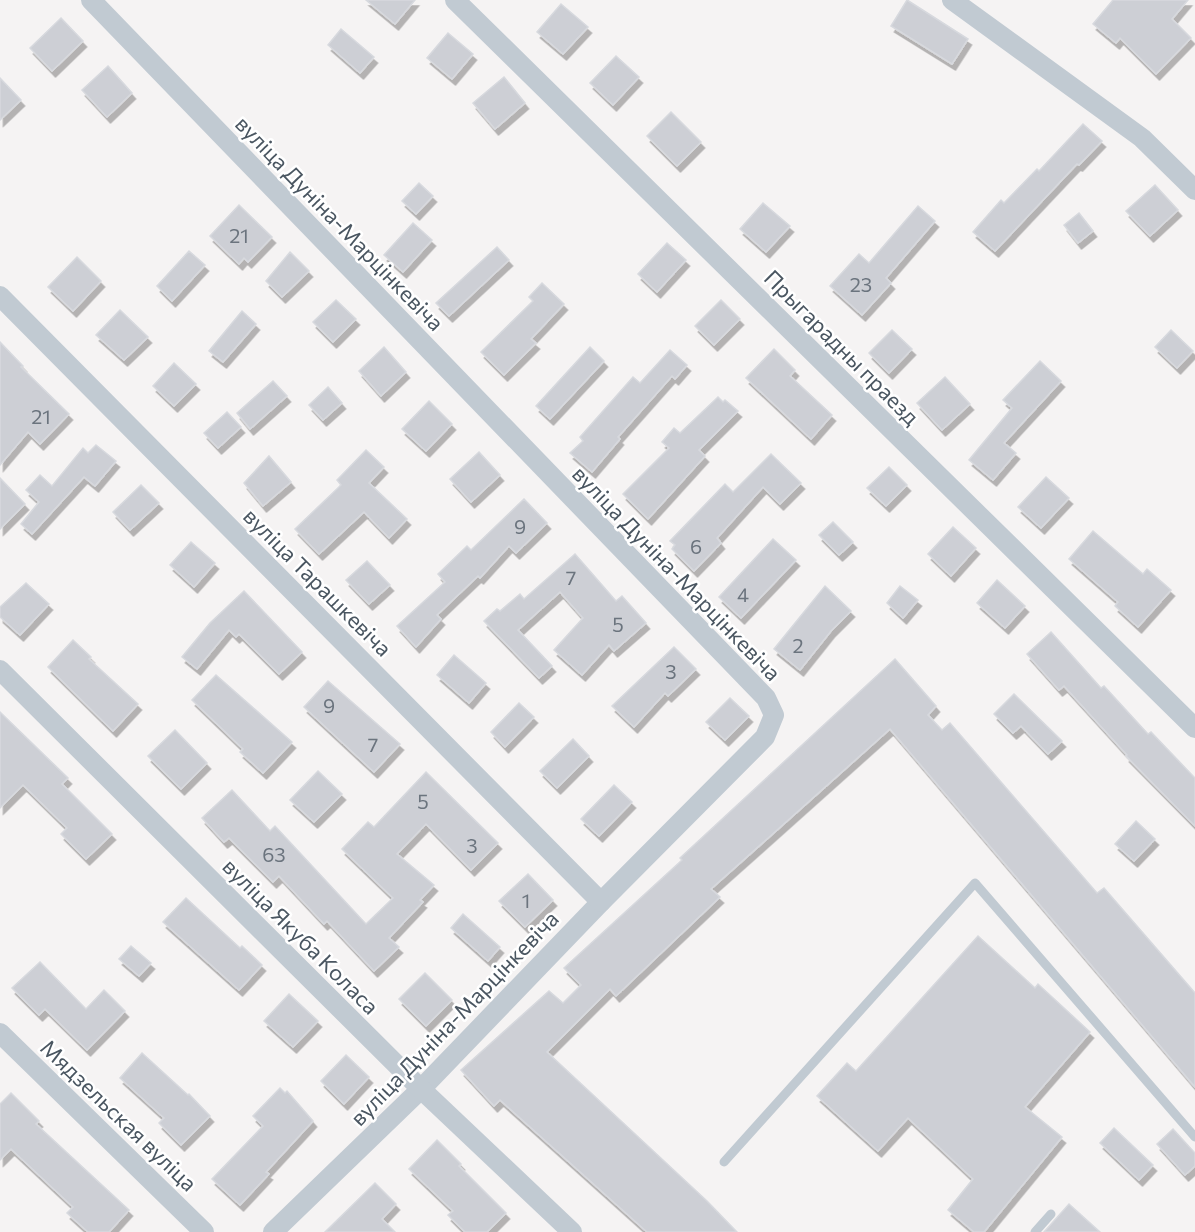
<svg xmlns="http://www.w3.org/2000/svg" width="1195" height="1232" viewBox="0 0 1195 1232" font-family="Commissioner,sans-serif">
<style>
.building{fill:#cdcfd5;stroke:#d7d9de;stroke-width:1.5;filter:url(#shadow)}
.lines{fill:none;stroke-linecap:round;stroke-linejoin:round}
.service{stroke:#c1cad2;stroke-width:9}
.minor{stroke:#c1cad2;stroke-width:20}
.labels{text-anchor:middle;dominant-baseline:central;stroke-width:5;stroke-linejoin:round;paint-order:stroke}
.number-label{font-size:20px;fill:#6b747e}
.street-label{font-size:22px;fill:#4a5661;stroke:#fff}
</style>
<defs>
<filter id="shadow"><feDropShadow dx="3.5" dy="6" stdDeviation="0" flood-color="#0004"/></filter>
</defs>
<rect width="100%" height="100%" fill="#f5f3f3"/>
<g class="building">
<path d="M366,0H415L395,24Z"/>
<path d="M907,0L968,39L952,64L891,26Z"/>
<path d="M1113,0H1188L1172,19L1191,38L1156,74L1120,38L1116,43L1093,24Z"/>
<path d="M561,4L588,27L563,54L537,32Z"/>
<path d="M61,18L83,41L52,71L30,48Z"/>
<path d="M341,29L374,57L360,73L328,45Z"/>
<path d="M448,33L473,54L452,79L427,58Z"/>
<path d="M616,56L639,77L613,105L590,83Z"/>
<path d="M108,66L132,93L107,117L82,90Z"/>
<path d="M504,77L525,103L495,129L473,103Z"/>
<path d="M0,78L21,100L0,120Z"/>
<path d="M671,112L701,142L677,166L647,136Z"/>
<path d="M1083,124L1102,141L1079,165L1077,164L995,251L973,232L1001,200L1004,203L1037,169L1039,171Z"/>
<path d="M419,183L433,196L416,214L402,201Z"/>
<path d="M1155,185L1178,210L1150,236L1126,211Z"/>
<path d="M763,203L790,226L766,252L740,229Z"/>
<path d="M239,205L272,237L248,262L244,258L239,264L210,236Z"/>
<path d="M918,206L935,221L886,278L891,283L862,315L830,286L859,254L869,263Z"/>
<path d="M1079,213L1093,231L1078,243L1064,225Z"/>
<path d="M413,223L432,240L403,272L384,255Z"/>
<path d="M667,243L686,260L657,292L638,274Z"/>
<path d="M497,247L509,260L449,316L436,303Z"/>
<path d="M189,251L205,265L172,301L157,286Z"/>
<path d="M290,252L309,271L282,297L266,281Z"/>
<path d="M77,257L101,281L73,311L48,287Z"/>
<path d="M542,283L564,304L531,339L536,343L504,375L481,352L533,301L529,297Z"/>
<path d="M336,300L356,319L333,342L313,322Z"/>
<path d="M721,300L740,319L714,345L695,326Z"/>
<path d="M120,310L148,337L124,360L96,335Z"/>
<path d="M242,311L256,324L223,362L209,351Z"/>
<path d="M892,330L912,349L889,373L869,353Z"/>
<path d="M1171,330L1193,351L1177,368L1155,347Z"/>
<path d="M0,342L23,366L21,367L69,414L40,444L28,432L0,465Z"/>
<path d="M384,347L406,372L381,396L359,371Z"/>
<path d="M590,347L604,361L550,419L536,406Z"/>
<path d="M774,349L795,370L790,376L832,415L811,439L746,378Z"/>
<path d="M670,350L687,365L675,379L672,376L618,437L620,439L592,472L570,453L583,441L580,437L633,377L640,383Z"/>
<path d="M1040,361L1061,381L1004,443L1016,453L993,480L969,460L1012,408L1003,400Z"/>
<path d="M174,363L196,384L174,406L153,386Z"/>
<path d="M945,377L970,404L942,430L917,403Z"/>
<path d="M273,381L287,396L250,429L237,413Z"/>
<path d="M328,387L342,403L323,420L309,405Z"/>
<path d="M718,397L723,402L725,400L738,411L699,450L705,456L648,519L623,494L669,448L662,442L674,428L680,433Z"/>
<path d="M429,401L452,424L426,451L402,429Z"/>
<path d="M227,412L241,427L218,448L204,433Z"/>
<path d="M96,445L116,461L95,486L84,477L32,534L21,524L39,502L26,490L40,475L52,486L83,448L88,453Z"/>
<path d="M366,450L384,467L369,483L407,519L389,538L364,512L319,554L295,529L341,485L337,480Z"/>
<path d="M479,452L500,475L471,502L450,479Z"/>
<path d="M771,454L801,483L780,504L763,487L717,538L721,543L694,571L672,549L675,545L670,541L725,484L733,492Z"/>
<path d="M269,456L291,482L263,506L244,483Z"/>
<path d="M889,467L907,485L886,506L867,488Z"/>
<path d="M1046,477L1069,498L1041,528L1018,507Z"/>
<path d="M0,478L25,504L0,529Z"/>
<path d="M141,485L159,503L130,530L113,512Z"/>
<path d="M524,499L547,523L516,553L509,546L480,578L478,576L437,615L441,619L416,647L397,626L445,582L438,574L467,546L471,550Z"/>
<path d="M833,522L853,542L839,555L819,535Z"/>
<path d="M953,527L976,548L951,576L928,554Z"/>
<path d="M1093,531L1143,574L1147,569L1171,590L1138,627L1115,606L1118,602L1069,559Z"/>
<path d="M773,539L796,560L741,618L719,597Z"/>
<path d="M191,542L215,563L194,587L170,565Z"/>
<path d="M575,554L616,601L622,596L646,623L614,651L609,645L582,675L554,650L583,618L560,592L518,630L552,666L539,678L484,621L497,609L500,611L520,594L524,599Z"/>
<path d="M367,561L390,585L369,604L346,580Z"/>
<path d="M997,580L1025,606L1005,628L977,603Z"/>
<path d="M26,583L49,604L20,635L0,617V607Z"/>
<path d="M825,586L851,611L831,631L800,670L774,649Z"/>
<path d="M900,586L918,600L903,618L887,603Z"/>
<path d="M244,591L302,652L279,674L239,634L236,637L229,630L197,669L182,657L210,623Z"/>
<path d="M1051,632L1101,688L1104,686L1148,734L1151,732L1195,778V826L1126,756L1127,755L1064,686L1059,690L1027,654Z"/>
<path d="M73,640L91,657L89,659L138,704L113,731L48,667Z"/>
<path d="M674,647L696,669L668,696L665,693L634,727L612,706Z"/>
<path d="M454,655L486,683L469,703L437,675Z"/>
<path d="M895,659L936,706L928,715L942,730L950,723L1097,893L1104,888L1195,993V1087L890,729L711,889L720,897L616,996L610,989L547,1052L707,1201L737,1232H647L500,1100L494,1106L461,1070L549,991L563,1003L581,985L564,968L682,860L680,858Z"/>
<path d="M216,675L292,742L263,773L240,752L243,749L192,700Z"/>
<path d="M328,681L400,744L374,772L304,707Z"/>
<path d="M1014,694L1062,741L1048,754L1021,726L1013,733L994,714Z"/>
<path d="M730,698L749,716L725,740L706,722Z"/>
<path d="M519,703L534,717L505,747L491,732Z"/>
<path d="M0,712L68,778L62,784L112,834L86,859L61,834L67,828L23,785L0,808Z"/>
<path d="M175,730L207,763L181,789L148,756Z"/>
<path d="M573,739L589,756L557,788L540,771Z"/>
<path d="M318,771L342,794L314,822L290,800Z"/>
<path d="M426,772L498,843L471,870L426,824L397,854L434,885L420,900L423,902L389,938L399,947L374,971L327,921L324,924L279,876L273,882L229,838L224,842L202,818L232,790L270,831L275,826L366,924L393,898L342,849L368,822L374,827Z"/>
<path d="M614,785L632,802L599,836L581,819Z"/>
<path d="M1136,821L1155,839L1134,861L1115,844Z"/>
<path d="M528,874L553,900L525,927L499,901Z"/>
<path d="M186,898L240,948L242,946L262,965L239,990L163,922Z"/>
<path d="M463,914L500,947L488,961L451,928Z"/>
<path d="M978,936L1035,988L1038,984L1090,1032L1025,1107L1062,1137L984,1232H974L948,1210L973,1179L908,1118L878,1151L817,1096L847,1063L856,1071Z"/>
<path d="M131,946L151,963L139,976L119,959Z"/>
<path d="M40,962L86,1009L104,990L125,1011L87,1050L45,1009L39,1015L12,988Z"/>
<path d="M425,973L452,1000L426,1026L399,999Z"/>
<path d="M289,994L318,1021L293,1047L264,1021Z"/>
<path d="M142,1053L188,1095L189,1094L210,1116L181,1145L159,1123L164,1118L120,1078Z"/>
<path d="M346,1055L369,1077L344,1104L321,1081Z"/>
<path d="M280,1088L285,1093L287,1091L313,1121L266,1172L269,1174L240,1205L212,1179L263,1126L253,1116Z"/>
<path d="M11,1093L39,1121L36,1124L129,1210L109,1232H88L67,1213L73,1207L11,1149L0,1160V1104Z"/>
<path d="M1114,1128L1153,1165L1139,1180L1100,1143Z"/>
<path d="M1173,1129L1195,1153V1166L1185,1175L1157,1144Z"/>
<path d="M437,1140L461,1164L459,1166L506,1213L487,1232H465L448,1215L453,1211L409,1169Z"/>
<path d="M375,1183L396,1204L382,1219L395,1232H325Z"/>
<path d="M1069,1204L1100,1232H1044Z"/>
</g>
<g class="lines">
<g class="service">
<path d="M724,1162L975,883L1195,1137"/>
<path d="M1035,1232L1051,1214"/>
</g>
<g class="minor">
<path d="M91,0L766,698L774,715L765,737L601,902L421,1089L273,1232"/>
<path d="M455,0L1195,728"/>
<path d="M952,0L1142,138L1195,190"/>
<path d="M0,296L601,902"/>
<path d="M0,670L421,1089L572,1232"/>
<path d="M0,1033L204,1232"/>
</g>
</g>
<g class="labels">
<g class="number-label">
<text x="239" y="235">21</text>
<text x="861" y="284">23</text>
<text x="41" y="416">21</text>
<text x="520" y="526">9</text>
<text x="696" y="546">6</text>
<text x="571" y="577">7</text>
<text x="743" y="594">4</text>
<text x="618" y="624">5</text>
<text x="798" y="645">2</text>
<text x="671" y="671">3</text>
<text x="329" y="705">9</text>
<text x="373" y="744">7</text>
<text x="423" y="801">5</text>
<text x="472" y="845">3</text>
<text x="274" y="854">63</text>
<text x="526" y="900">1</text>
</g>
<g class="street-label">
<text transform="translate(340 223) rotate(46)">вуліца Дуніна-Марцінкевіча</text>
<text transform="translate(842 347) rotate(45)">Прыгарадны праезд</text>
<text transform="translate(677 573) rotate(46)">вуліца Дуніна-Марцінкевіча</text>
<text transform="translate(318 582) rotate(45)">вуліца Тарашкевіча</text>
<text transform="translate(301 936) rotate(45)">вуліца Якуба Коласа</text>
<text transform="translate(454 1018) rotate(-46)">вуліца Дуніна-Марцінкевіча</text>
<text transform="translate(119 1115) rotate(44)">Мядзельская вуліца</text>
</g>
</g>
</svg>
